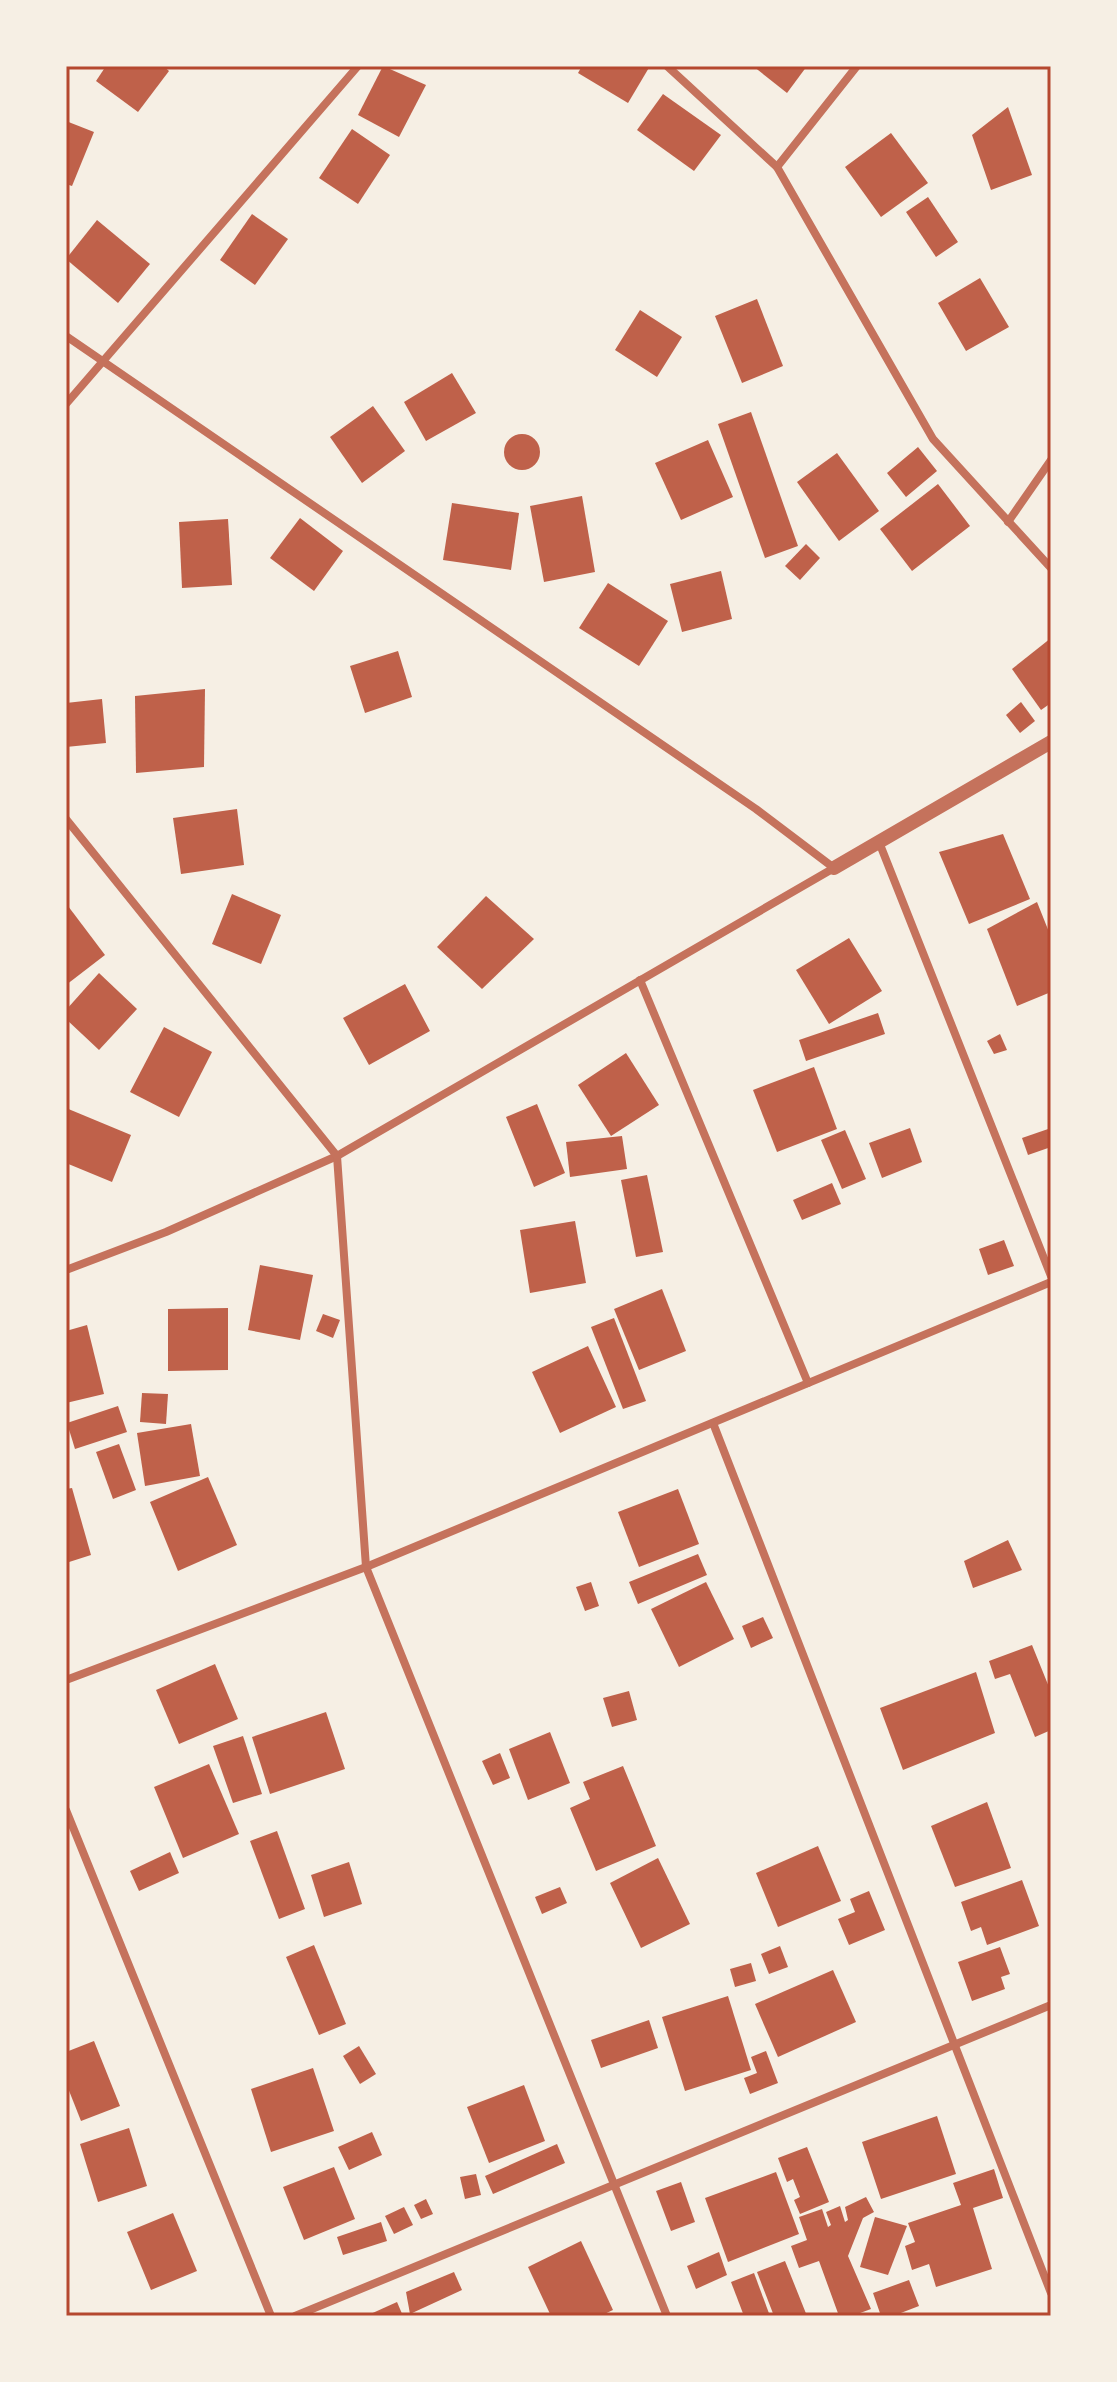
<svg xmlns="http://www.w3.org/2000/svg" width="1117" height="2382" viewBox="0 0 1117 2382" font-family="'Public Sans',sans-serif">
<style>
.building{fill:#bf614a}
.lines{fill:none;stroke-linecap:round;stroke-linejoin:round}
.minor{stroke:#c5725c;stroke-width:8}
.tertiary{stroke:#c5725c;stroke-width:14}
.neatline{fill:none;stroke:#b5482f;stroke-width:3}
</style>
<rect width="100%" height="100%" fill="#f6efe4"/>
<g class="building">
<path d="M106,66H163L169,71L138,112L96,81Z"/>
<path d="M383,66L426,85L399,137L358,115Z"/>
<path d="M582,66H650L628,103L578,73Z"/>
<path d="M753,66H807L787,93Z"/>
<path d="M663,94L721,135L694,171L637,130Z"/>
<path d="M1008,107L1032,175L991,190L972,135Z"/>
<path d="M66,121L94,132L72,186L66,184Z"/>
<path d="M352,129L390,155L358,204L319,178Z"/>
<path d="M891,133L928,183L881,217L845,167Z"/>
<path d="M928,197L958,242L936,257L906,212Z"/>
<path d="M252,214L288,239L255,285L220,260Z"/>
<path d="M97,220L150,264L118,303L66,259Z"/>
<path d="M980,278L1009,327L966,351L938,303Z"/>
<path d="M757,299L783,366L742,383L715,316Z"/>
<path d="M640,310L682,337L657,377L615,350Z"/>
<path d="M452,373L476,413L426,441L404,402Z"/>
<path d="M373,406L405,451L362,483L330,437Z"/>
<path d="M751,412L798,546L765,558L718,424Z"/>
<circle cx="522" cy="452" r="18"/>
<path d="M708,440L733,497L681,520L655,463Z"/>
<path d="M918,447L937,471L906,497L887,473Z"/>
<path d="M837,453L879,511L839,541L797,482Z"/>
<path d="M938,484L970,526L912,571L880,529Z"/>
<path d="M582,496L595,572L544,582L530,506Z"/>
<path d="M452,503L519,513L511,570L443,560Z"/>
<path d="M300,518L343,551L314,591L270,558Z"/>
<path d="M228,519L232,585L182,588L179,522Z"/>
<path d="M806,544L820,558L800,580L785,566Z"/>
<path d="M721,571L732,619L682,632L670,584Z"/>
<path d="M608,583L668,621L639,666L579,628Z"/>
<path d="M1051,638V703L1041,710L1012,669Z"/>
<path d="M398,651L412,697L365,713L350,666Z"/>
<path d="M205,689L204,767L136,773L135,696Z"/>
<path d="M102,699L106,743L66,747V703Z"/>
<path d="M1021,702L1035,721L1020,733L1006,715Z"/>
<path d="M237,809L244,865L181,874L173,818Z"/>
<path d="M1003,834L1030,899L969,924L939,852Z"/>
<path d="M232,894L281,915L261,964L212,944Z"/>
<path d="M486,896L534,939L482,989L437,947Z"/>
<path d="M1037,902L1051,937V992L1017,1006L987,929Z"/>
<path d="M68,906L105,955L66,985V907Z"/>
<path d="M849,938L882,991L829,1024L796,970Z"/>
<path d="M99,973L137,1009L99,1050L66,1019V1010Z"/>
<path d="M405,984L430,1031L369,1065L343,1018Z"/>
<path d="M878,1013L885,1034L806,1061L799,1040Z"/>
<path d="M164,1027L212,1052L179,1117L130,1092Z"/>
<path d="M1000,1034L1007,1050L994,1054L987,1041Z"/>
<path d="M626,1053L659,1105L611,1136L578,1085Z"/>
<path d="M814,1067L837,1129L777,1152L753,1090Z"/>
<path d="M537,1104L565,1173L534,1187L506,1117Z"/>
<path d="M66,1108L131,1135L112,1182L66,1163Z"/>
<path d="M910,1128L922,1162L882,1178L869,1143Z"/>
<path d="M1051,1128V1147L1028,1155L1022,1138Z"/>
<path d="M845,1130L866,1179L842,1189L821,1140Z"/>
<path d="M622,1136L627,1169L570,1177L566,1142Z"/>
<path d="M647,1175L663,1252L636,1257L621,1180Z"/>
<path d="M832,1183L841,1204L802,1220L793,1200Z"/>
<path d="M575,1221L586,1283L530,1293L520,1230Z"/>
<path d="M1004,1240L1014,1266L988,1275L979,1249Z"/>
<path d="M260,1265L313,1275L300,1340L248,1330Z"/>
<path d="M662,1289L686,1351L639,1370L614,1309Z"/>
<path d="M228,1308V1370L168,1371V1309Z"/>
<path d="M323,1314L340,1320L333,1338L316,1331Z"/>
<path d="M614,1318L646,1401L623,1409L591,1327Z"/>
<path d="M87,1325L104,1394L66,1403V1331Z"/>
<path d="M588,1346L616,1407L560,1433L532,1372Z"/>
<path d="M142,1393L168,1394L166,1424L140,1422Z"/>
<path d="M118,1406L127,1432L75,1449L67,1423Z"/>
<path d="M191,1424L200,1476L145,1486L137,1433Z"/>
<path d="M119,1444L136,1490L113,1499L96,1452Z"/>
<path d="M208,1477L237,1545L178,1571L150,1502Z"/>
<path d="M72,1488L91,1555L66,1563V1489Z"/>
<path d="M678,1489L699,1544L639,1567L618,1512Z"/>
<path d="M1008,1540L1022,1570L973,1588L964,1561Z"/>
<path d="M698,1554L707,1575L638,1604L629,1582Z"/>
<path d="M591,1582L599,1606L585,1611L576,1587Z"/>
<path d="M706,1582L734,1639L679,1667L651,1609Z"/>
<path d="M763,1617L773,1638L751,1648L742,1626Z"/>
<path d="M1032,1645L1051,1692V1730L1035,1737L1010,1674L995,1679L989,1661Z"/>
<path d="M215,1664L238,1719L179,1744L156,1690Z"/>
<path d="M976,1672L995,1733L903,1770L880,1708Z"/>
<path d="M629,1691L637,1720L612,1727L603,1698Z"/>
<path d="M326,1712L345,1769L270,1794L252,1737Z"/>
<path d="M550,1732L570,1783L528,1800L509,1749Z"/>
<path d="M243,1736L262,1794L233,1803L213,1746Z"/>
<path d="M500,1753L510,1778L493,1785L482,1761Z"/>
<path d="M209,1764L239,1834L183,1858L154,1787Z"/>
<path d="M623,1766L656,1846L596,1871L570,1808L590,1799L583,1782Z"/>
<path d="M987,1802L1011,1868L955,1887L931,1826Z"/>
<path d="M277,1831L305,1909L279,1919L250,1841Z"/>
<path d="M818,1846L841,1901L778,1927L756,1873Z"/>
<path d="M170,1852L179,1873L139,1891L130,1871Z"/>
<path d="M658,1858L690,1924L641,1948L610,1883Z"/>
<path d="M349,1862L362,1904L324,1917L311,1875Z"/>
<path d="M1022,1880L1039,1926L987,1945L981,1927L971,1931L961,1902Z"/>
<path d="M560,1887L567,1903L542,1914L535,1897Z"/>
<path d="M869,1891L885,1930L849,1945L838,1919L855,1912L850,1899Z"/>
<path d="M314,1945L346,2024L319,2035L286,1957Z"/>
<path d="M780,1946L788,1967L769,1974L761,1954Z"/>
<path d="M1000,1947L1010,1974L1001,1977L1005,1989L972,2001L958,1962Z"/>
<path d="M751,1963L756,1981L735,1987L730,1969Z"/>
<path d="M833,1970L856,2022L778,2057L755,2004Z"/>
<path d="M728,1996L751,2070L685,2091L662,2017Z"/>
<path d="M649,2020L658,2048L601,2068L591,2040Z"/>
<path d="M94,2041L120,2106L81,2121L66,2083V2052Z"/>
<path d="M359,2046L376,2074L360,2084L343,2056Z"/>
<path d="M766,2051L778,2083L750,2094L744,2078L757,2073L751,2057Z"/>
<path d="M313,2068L334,2131L271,2152L251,2089Z"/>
<path d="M524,2085L545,2141L489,2163L467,2107Z"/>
<path d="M937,2116L956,2174L881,2199L862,2142Z"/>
<path d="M129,2128L147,2186L98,2202L80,2144Z"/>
<path d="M372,2132L382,2155L349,2170L338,2147Z"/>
<path d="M557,2144L565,2163L493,2194L485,2176Z"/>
<path d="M807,2147L829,2202L800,2214L794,2200L800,2197L793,2179L787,2182L778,2158Z"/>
<path d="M334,2167L355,2219L304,2240L283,2187Z"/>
<path d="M994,2169L1003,2198L973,2208L992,2269L936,2287L929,2264L912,2270L905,2246L915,2242L908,2223L961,2205L953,2183Z"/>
<path d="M776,2172L799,2234L728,2262L705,2198Z"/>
<path d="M476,2174L481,2195L465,2199L460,2177Z"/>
<path d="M681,2182L695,2222L671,2231L656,2191Z"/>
<path d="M866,2197L874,2212L863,2218L848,2256L871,2309L852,2316H839L819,2261L799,2268L791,2246L807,2240L799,2217L822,2209L828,2227L831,2225L826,2212L840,2206L845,2222L848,2220L845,2207Z"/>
<path d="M426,2199L433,2214L421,2219L414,2205Z"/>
<path d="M404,2207L413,2225L394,2234L385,2216Z"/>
<path d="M173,2213L197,2271L151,2290L127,2232Z"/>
<path d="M875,2217L907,2226L888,2275L860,2267Z"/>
<path d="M381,2222L387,2241L343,2255L337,2237Z"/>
<path d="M581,2241L613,2310L600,2316H551L528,2267Z"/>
<path d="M719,2252L727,2275L696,2289L687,2266Z"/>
<path d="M785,2261L807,2316H774L757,2272Z"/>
<path d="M454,2272L462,2290L410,2314L406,2292Z"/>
<path d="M754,2273L770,2316H744L731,2282Z"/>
<path d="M909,2280L919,2306L893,2316H881L873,2293Z"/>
<path d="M397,2302L403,2316H366Z"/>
</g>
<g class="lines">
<g class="minor">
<path d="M667,66L777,167L933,439L1051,568"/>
<path d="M777,167L857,66"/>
<path d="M66,336L756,809L834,868L337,1156L166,1232L66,1270"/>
<path d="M66,404L358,66"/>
<path d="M1008,522L1051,460"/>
<path d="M66,819L337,1156L366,1567L667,2316"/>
<path d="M879,842L1051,1276"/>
<path d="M640,980L808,1383"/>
<path d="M713,1423L1051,2293"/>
<path d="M66,1680L366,1567L1051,1282"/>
<path d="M66,1810L271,2316"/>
<path d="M295,2316L1051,2005"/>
</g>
<path class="tertiary" d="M834,868L1051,742"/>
</g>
<rect width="1117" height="2382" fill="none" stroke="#f6efe4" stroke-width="136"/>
<rect x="68" y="68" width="981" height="2246" class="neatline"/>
</svg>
